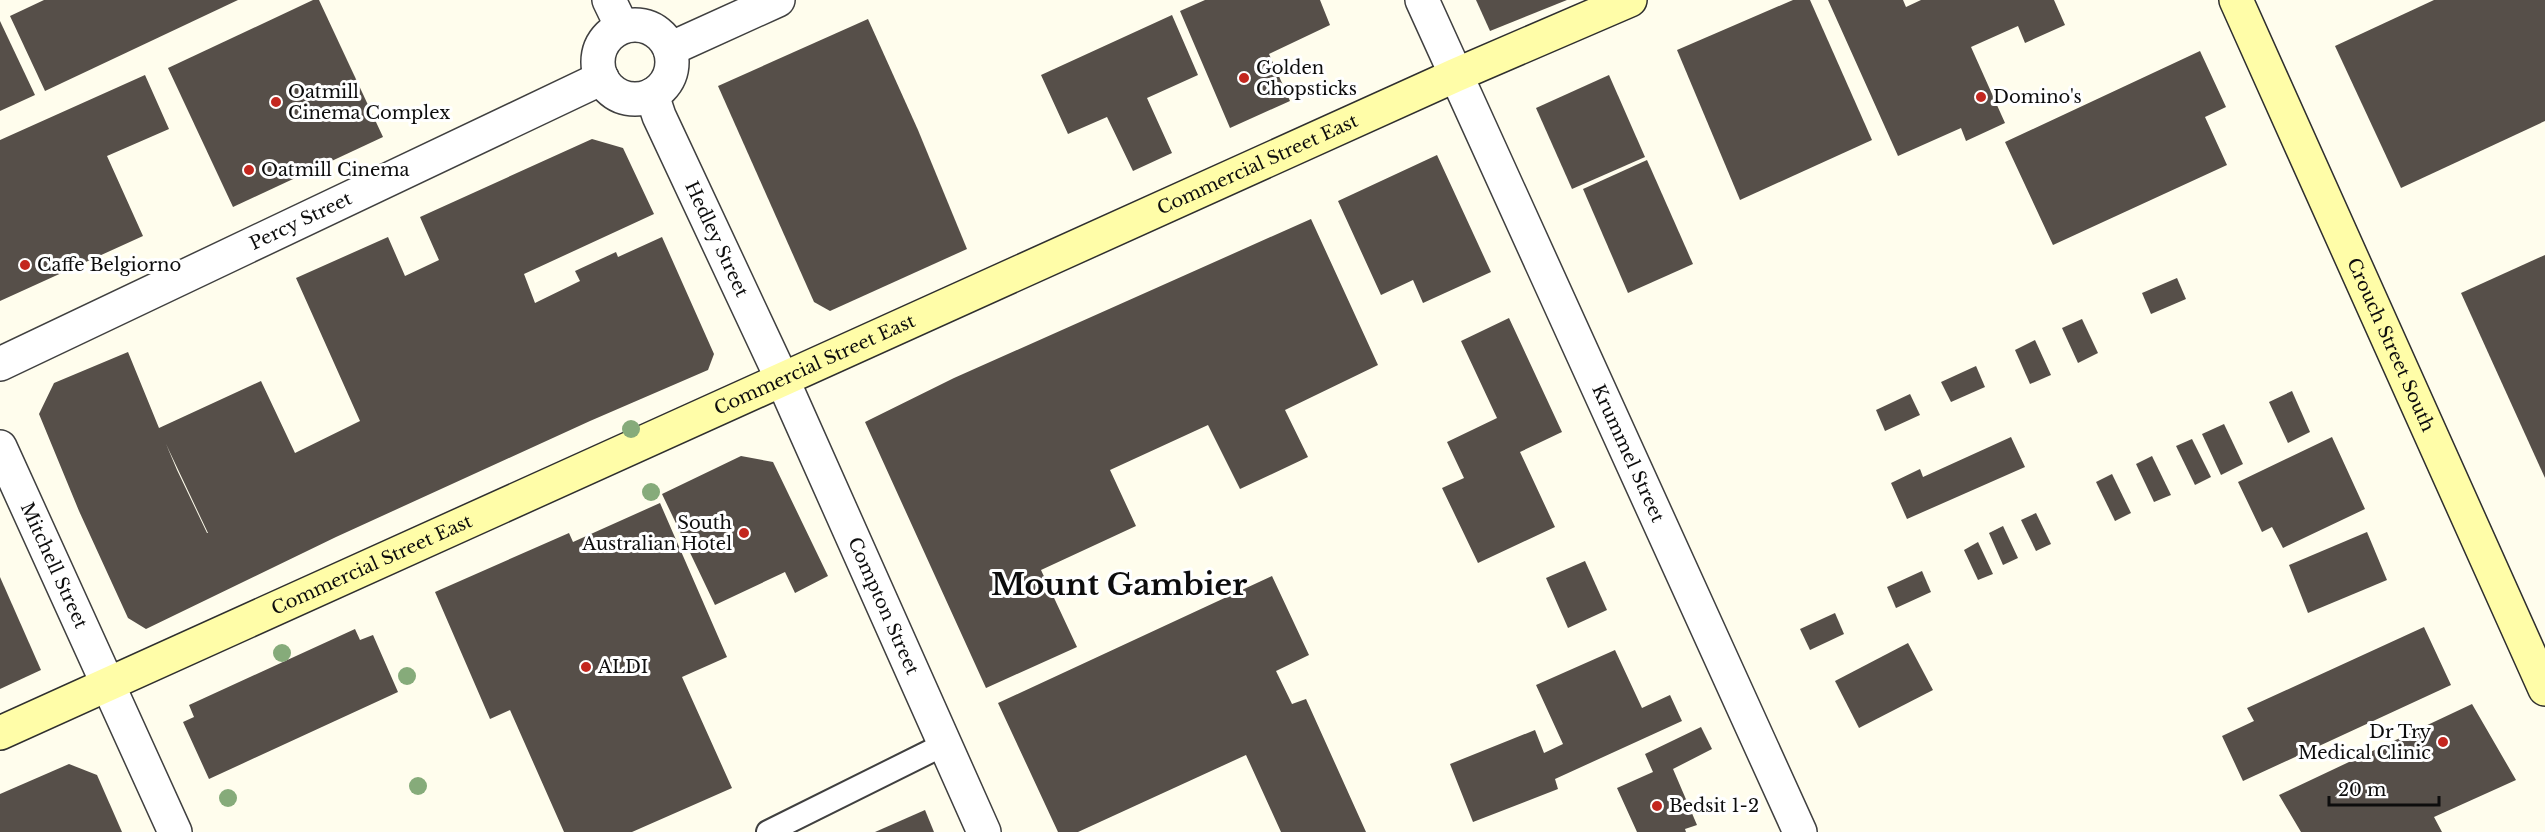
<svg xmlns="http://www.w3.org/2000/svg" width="2545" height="832" viewBox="0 0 2545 832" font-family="'Libre Baskerville',serif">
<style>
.building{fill:#564f49;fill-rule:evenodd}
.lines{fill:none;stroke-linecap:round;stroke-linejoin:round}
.lane-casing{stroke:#404040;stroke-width:26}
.street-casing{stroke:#404040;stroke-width:36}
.secondary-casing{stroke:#2f2f2f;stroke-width:36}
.lane{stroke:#fff;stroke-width:22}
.street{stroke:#fff;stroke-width:33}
.secondary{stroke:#fffda8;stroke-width:33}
.tree{fill:#86ab7a}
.poi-dot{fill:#c3271f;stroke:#fff;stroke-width:2}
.labels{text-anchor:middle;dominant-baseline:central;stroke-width:6;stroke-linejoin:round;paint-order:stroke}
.poi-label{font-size:18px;fill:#0d0d0d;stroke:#fff;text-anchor:start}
.street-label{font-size:18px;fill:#0d0d0d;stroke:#fff}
.town-label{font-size:30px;font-weight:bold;fill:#0d0d0d;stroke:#fff}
</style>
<rect width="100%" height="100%" fill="#fffded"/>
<g class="building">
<path d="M44,0H238L45,91L10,16Z"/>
<path d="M313,0H319L383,137L233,207L168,68Z"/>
<path d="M1205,0H1320L1330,25L1269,54L1290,101L1230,128L1180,11Z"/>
<path d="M1476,0H1567L1490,31Z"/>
<path d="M1793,0H1810L1872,140L1740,200L1677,50Z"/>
<path d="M1828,0H1903L1906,7L1921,0H2054L2065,25L2025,43L2018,26L1971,47L2005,123L1966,141L1961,128L1898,156Z"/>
<path d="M2434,0H2545V121L2401,188L2335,46Z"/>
<path d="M1172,15L1198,75L1147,98L1172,153L1133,171L1107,117L1068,134L1041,75Z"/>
<path d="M868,19L918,130L967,249L830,311L814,302L718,86Z"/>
<path d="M0,21L35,95L0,111Z"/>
<path d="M2200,51L2226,107L2205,117L2227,165L2053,245L2005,142Z"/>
<path d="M145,75L169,129L107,156L143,236L0,301V140Z"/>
<path d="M1609,75L1645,157L1572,189L1536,108Z"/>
<path d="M592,139L623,148L654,214L524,274L535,303L580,281L575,271L616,252L618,257L662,237L714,354L708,370L590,421L336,537L146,629L128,618L79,511L39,414L54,383L128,352L159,428L261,381L295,453L360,421L296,278L388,237L405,276L439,260L420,217ZM166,444L208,533H207L177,470Z"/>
<path d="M1437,155L1491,272L1423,303L1413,280L1381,295L1338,201Z"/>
<path d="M1647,160L1693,264L1628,293L1583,189Z"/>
<path d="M1311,219L1378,365L1285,410L1308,457L1240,489L1208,425L1110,470L1136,526L1041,570L1077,647L986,688L865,422L954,378Z"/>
<path d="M2545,255V478L2461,293Z"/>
<path d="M2177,278L2186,299L2151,314L2142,293Z"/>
<path d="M1509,318L1562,432L1520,452L1555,527L1478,563L1442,488L1464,478L1447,442L1497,418L1461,341Z"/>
<path d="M2082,319L2098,353L2078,363L2062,328Z"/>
<path d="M2035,340L2051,375L2030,384L2015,350Z"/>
<path d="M1976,366L1985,387L1951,402L1941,382Z"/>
<path d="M2292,391L2310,432L2288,443L2269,402Z"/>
<path d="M1910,394L1920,415L1885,431L1876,410Z"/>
<path d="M2224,424L2243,464L2221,475L2202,434Z"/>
<path d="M2011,437L2025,467L1907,519L1891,483L1920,469L1923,477Z"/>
<path d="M2332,437L2365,509L2283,548L2272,527L2262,532L2238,482Z"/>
<path d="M2192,439L2211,477L2195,485L2176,446Z"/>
<path d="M741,456L773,462L828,576L795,593L785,572L715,605L662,494Z"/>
<path d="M2152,456L2171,495L2154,502L2136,464Z"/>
<path d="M2112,474L2131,513L2115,521L2096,482Z"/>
<path d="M660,503L727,657L682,677L732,788L632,832H564L510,710L490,719L435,592L569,533L573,542Z"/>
<path d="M2036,513L2051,544L2036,551L2021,520Z"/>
<path d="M2003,526L2018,558L2003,565L1989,533Z"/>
<path d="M2367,532L2387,580L2308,613L2289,565Z"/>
<path d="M1978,542L1993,574L1978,580L1964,550Z"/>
<path d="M1585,561L1607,610L1568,628L1546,578Z"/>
<path d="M1922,571L1931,592L1896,608L1887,587Z"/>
<path d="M1272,576L1309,655L1276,671L1292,704L1306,699L1366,832H1281L1246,755L1078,832H1058L998,703Z"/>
<path d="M0,577L41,670L0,689Z"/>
<path d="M1835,613L1844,634L1810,650L1800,629Z"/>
<path d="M2424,627L2451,685L2243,781L2222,736L2254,721L2247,708Z"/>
<path d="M355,629L360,640L373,635L398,692L209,779L183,722L194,717L189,705Z"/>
<path d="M1908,643L1933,690L1859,728L1835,681Z"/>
<path d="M1615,650L1642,708L1670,695L1682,721L1555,779L1558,789L1473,822L1450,764L1535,730L1544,753L1563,744L1536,685Z"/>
<path d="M2472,704L2516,780L2434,817L2442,832H2301L2279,795Z"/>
<path d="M1701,727L1712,749L1673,769L1697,825L1685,829L1686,832H1637L1617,788L1653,772L1645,754Z"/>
<path d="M69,764L97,775L122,832H0V794Z"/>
<path d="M925,810L934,832H875Z"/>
</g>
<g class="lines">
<g class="lane-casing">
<path id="lane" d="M768,832L945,744"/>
</g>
<g class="street-casing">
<g id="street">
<path d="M609,0L622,27"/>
<path id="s1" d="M1422,0L1800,832"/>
<circle cx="635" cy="62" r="37"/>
<path d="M670,49L778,0"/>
<path id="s2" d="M652,95L659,116L783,381L984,832"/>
<path id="s3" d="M0,364L602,78"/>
<path id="s4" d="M0,447L175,832"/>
</g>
</g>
<g class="secondary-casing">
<g id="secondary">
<path id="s5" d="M2236,0L2545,689"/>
<path id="s6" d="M0,733L1456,75L1630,0"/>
</g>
</g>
<use href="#lane" class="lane"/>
<use href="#street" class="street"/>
<use href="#secondary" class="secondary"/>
</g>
<g class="tree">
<circle cx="631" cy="429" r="9"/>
<circle cx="651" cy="492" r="9"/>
<circle cx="282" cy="653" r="9"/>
<circle cx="407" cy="676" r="9"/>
<circle cx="418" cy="786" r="9"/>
<circle cx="228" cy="798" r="9"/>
</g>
<g class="poi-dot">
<circle cx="1244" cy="78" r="6"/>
<circle cx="1981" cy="97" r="6"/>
<circle cx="276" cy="102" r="6"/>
<circle cx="249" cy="170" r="6"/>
<circle cx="25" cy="265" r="6"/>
<circle cx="744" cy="533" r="6"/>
<circle cx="586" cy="667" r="6"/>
<circle cx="2443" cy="742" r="6"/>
<circle cx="1657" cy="806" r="6"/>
</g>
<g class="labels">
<g class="poi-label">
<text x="1256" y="68">Golden<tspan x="1256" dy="21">Chopsticks</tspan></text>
<text x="288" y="92">Oatmill<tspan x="288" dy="21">Cinema Complex</tspan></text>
<text x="1993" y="97">Domino's</text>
<text x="261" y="170">Oatmill Cinema</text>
<text x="37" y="265">Caffe Belgiorno</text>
<text x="732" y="523" text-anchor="end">South<tspan x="732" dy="21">Australian Hotel</tspan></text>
<text x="598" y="667">ALDI</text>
<text x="2431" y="732" text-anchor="end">Dr Try<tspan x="2431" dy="21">Medical Clinic</tspan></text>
<text x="1669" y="806">Bedsit 1-2</text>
</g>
<g class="street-label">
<text stroke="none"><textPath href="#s6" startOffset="1380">Commercial Street East</textPath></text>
<text stroke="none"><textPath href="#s3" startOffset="333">Percy Street</textPath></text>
<text stroke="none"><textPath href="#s2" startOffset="158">Hedley Street</textPath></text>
<text stroke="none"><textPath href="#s5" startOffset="378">Crouch Street South</textPath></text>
<text stroke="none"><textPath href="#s6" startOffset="894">Commercial Street East</textPath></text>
<text stroke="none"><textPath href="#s1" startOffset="498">Krummel Street</textPath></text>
<text stroke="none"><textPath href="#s4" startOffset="130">Mitchell Street</textPath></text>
<text stroke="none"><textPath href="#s6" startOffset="408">Commercial Street East</textPath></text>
<text stroke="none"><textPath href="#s2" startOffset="561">Compton Street</textPath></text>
</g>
<g class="town-label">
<text x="1119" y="584">Mount Gambier</text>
</g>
</g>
<path d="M2329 796v9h110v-9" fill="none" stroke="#0d0d0d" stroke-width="3"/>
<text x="2338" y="796" font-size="18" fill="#0d0d0d" stroke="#ffffff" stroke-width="4.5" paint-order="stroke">20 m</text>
</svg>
